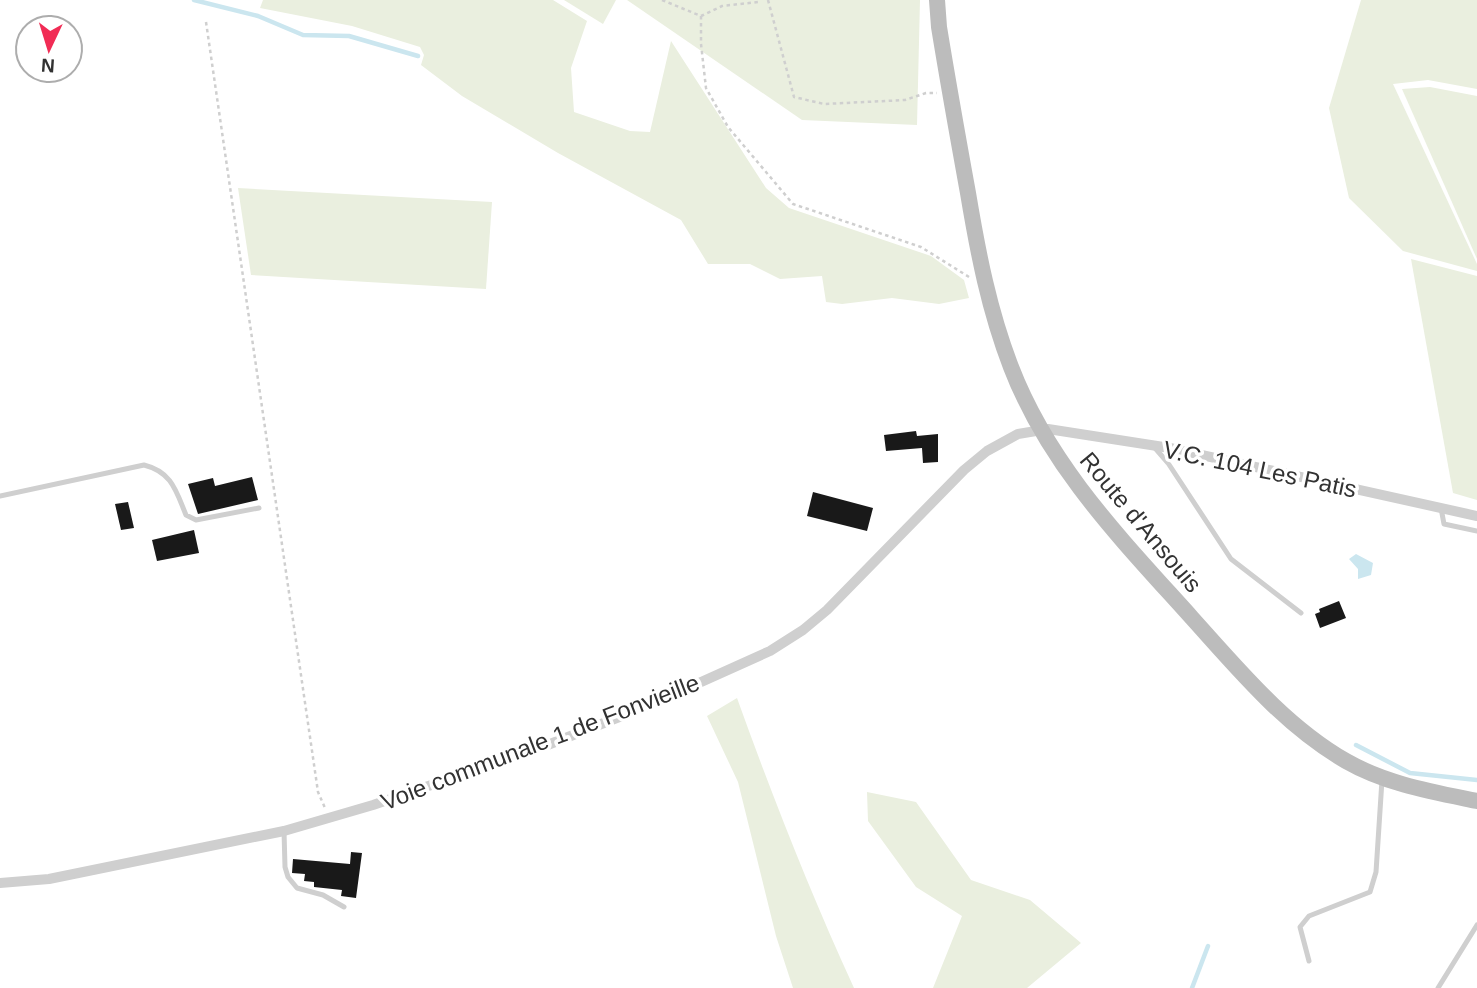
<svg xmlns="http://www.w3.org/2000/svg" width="1477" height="988" viewBox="0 0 1477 988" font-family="Helvetica,sans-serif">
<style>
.green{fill:#eaefdf}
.water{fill:#cbe6ef}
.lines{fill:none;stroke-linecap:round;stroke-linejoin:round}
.stream{stroke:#cbe6ef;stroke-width:4.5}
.building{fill:#191919}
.path{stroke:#cfcfcf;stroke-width:2.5;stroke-dasharray:3.5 3.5;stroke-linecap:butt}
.lane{stroke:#cfcfcf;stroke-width:5}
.street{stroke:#cfcfcf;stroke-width:10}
.secondary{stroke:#bcbcbc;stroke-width:16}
.labels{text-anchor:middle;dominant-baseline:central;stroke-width:7;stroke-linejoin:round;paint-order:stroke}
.street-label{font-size:24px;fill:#323232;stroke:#fff}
</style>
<rect width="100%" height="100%" fill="#fff"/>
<g class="green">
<path d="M263,0H553L587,21L571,68L574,112L630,131L650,132L671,41L766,188L789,208L931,256L964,280L969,298L939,304L892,298L842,304L826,302L822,276L780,279L750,264H708L681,220L558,153L462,96L421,65L424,55L420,47L352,26L260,8Z"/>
<path d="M564,0H616L603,24Z"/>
<path d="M627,0H920L917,125L802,120Z"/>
<path d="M1361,0H1477V89L1428,80L1393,84L1477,264V271L1403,251L1349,198L1329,108Z"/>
<path d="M1430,87L1477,96V259L1402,89Z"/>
<path d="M238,188L492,202L486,289L251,275Z"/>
<path d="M1411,259L1477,276V500L1453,493Z"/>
<path d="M737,698C773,798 810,892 854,988H793L776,936L738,782L707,716Z"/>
<path d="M867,792L916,802L971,880L1030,900L1081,943L1027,988H933L962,916L916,887L868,821Z"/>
</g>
<path class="water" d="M1356,554L1373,563L1371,575L1358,579V569L1349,559Z"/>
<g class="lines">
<g class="stream">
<path d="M194,0L258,16L303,35L349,36L418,56"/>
<path d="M1356,745L1410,773L1477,780"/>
<path d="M1192,988L1208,946"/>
</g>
</g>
<g class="building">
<path d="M916,431L917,436L938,434V462L923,463L922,448L886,451L884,435Z"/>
<path d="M252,477L258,500L198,514L188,484L213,478L215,486Z"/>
<path d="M813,492L873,508L867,531L807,516Z"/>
<path d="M128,502L134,528L121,530L115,504Z"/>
<path d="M194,530L199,553L157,561L152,540Z"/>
<path d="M1339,601L1346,618L1320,628L1315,614L1320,612L1319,609Z"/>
<path d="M351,852L362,853L356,898L341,896L342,890L314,887V882L304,881L305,874L292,873L293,859L350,864Z"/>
</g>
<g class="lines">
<g class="path">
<path d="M662,0L701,16L722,6L758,2L760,0"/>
<path d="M768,0L794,97L824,104L905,100L926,93H937"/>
<path d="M701,16V44L706,88L728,127L793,204L921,247L969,277"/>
<path d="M206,22L318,792L325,808"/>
</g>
<g class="lane">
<path d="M1155,448L1168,463L1231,559L1301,613"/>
<path d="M0,496L144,465C172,472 176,491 186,515L196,520L259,508"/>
<path d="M1441,508L1444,524L1477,531"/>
<path d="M284,831L285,867L288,877L297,888L323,895L344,907"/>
<path d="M1309,961L1300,927L1309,916L1370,892L1376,872L1382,780"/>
<path d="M1438,988L1477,925"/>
</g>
<path class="street" d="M0,883L49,879L284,831L373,805L545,746L650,705L770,651L803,630L827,610L964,470L987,451L1018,434L1048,429L1170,448L1477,516"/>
<path class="secondary" d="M937,0L939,27C948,82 958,138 968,193C978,253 989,310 1011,367C1049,466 1122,540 1192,618C1239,670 1285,726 1346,761C1386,784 1433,792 1477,801"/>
</g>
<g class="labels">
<g class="street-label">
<text transform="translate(1260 469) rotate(12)">V.C. 104 Les Patis</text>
<text transform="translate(1141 522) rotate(50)">Route d'Ansouis</text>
<text transform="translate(540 742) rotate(-21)">Voie communale 1 de Fonvieille</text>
</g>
</g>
<g transform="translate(49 49) rotate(184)"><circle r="33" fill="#ffffff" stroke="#adadad" stroke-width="2"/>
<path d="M0-5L12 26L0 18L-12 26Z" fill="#f12c55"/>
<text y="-10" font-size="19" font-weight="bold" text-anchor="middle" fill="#323232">N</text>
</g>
</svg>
